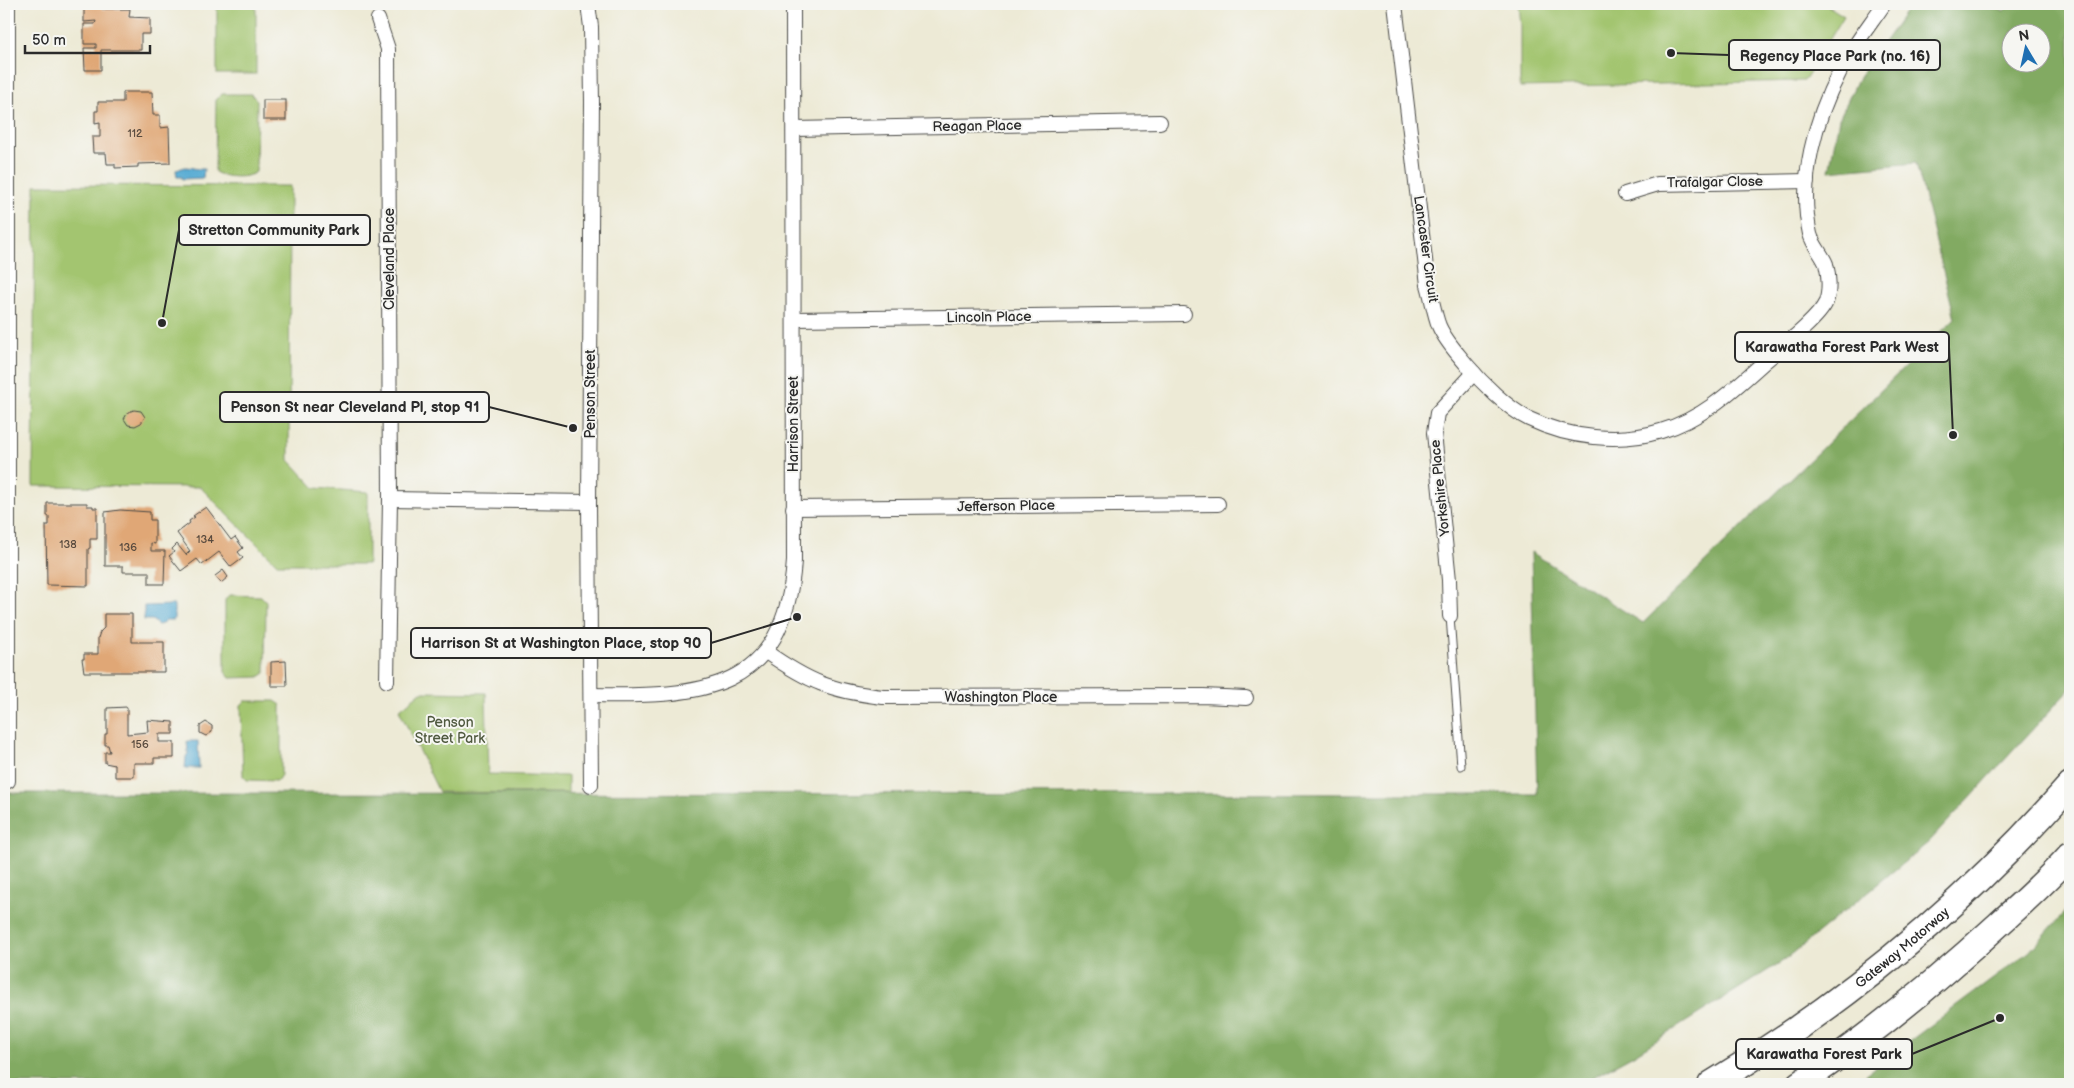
<svg xmlns="http://www.w3.org/2000/svg" width="2074" height="1088" viewBox="0 0 2074 1088" font-family="'Balsamiq Sans',sans-serif">
<style>
.green{fill:#a3c56f;stroke:#67784d}
.forest{fill:#82aa62;stroke:#566a46;fill-rule:evenodd}
.water{fill:#57abd3;stroke:#416b7f}
.building{fill:#e0a776}
.lines{fill:none;stroke-linecap:round;stroke-linejoin:round}
.lane-casing{stroke:#484845;stroke-width:9}
.street-casing{stroke:#484845;stroke-width:16}
.highway-casing{stroke:#484845;stroke-width:28}
.lane{stroke:#fff;stroke-width:7}
.street{stroke:#fff;stroke-width:14}
.highway{stroke:#fff;stroke-width:25}
.labels{text-anchor:middle;dominant-baseline:central;stroke-width:4;stroke-linejoin:round;paint-order:stroke}
.number-label{font-size:11px;fill:#584a3e}
.street-label{font-size:14px;fill:#2b2b2b;stroke:#f6f6f2}
.park-label{font-size:14px;fill:#4f593f;stroke:#f6f6f2}
.leader{fill:none;stroke:#2b2b2b;stroke-width:2}
.callout-dot{fill:#2b2b2b;stroke:#f6f6f2;stroke-width:2}
.callout{fill:#f6f6f2;stroke:#2b2b2b;stroke-width:2}
.callout-label{font-size:15px;text-anchor:middle;font-weight:bold;fill:#2b2b2b}
</style>
<rect width="100%" height="100%" fill="#f6f6f2"/>
<filter id="ink" filterUnits="userSpaceOnUse"><feTurbulence type="fractalNoise" baseFrequency=".02" numOctaves="2"/><feDisplacementMap in="SourceGraphic" scale="10" xChannelSelector="R" yChannelSelector="G"/><feConvolveMatrix kernelMatrix="1 2 1 2 8 2 1 2 1" color-interpolation-filters="sRGB"/></filter>
<filter id="wash" filterUnits="userSpaceOnUse"><feTurbulence type="fractalNoise" baseFrequency=".0096" numOctaves="4" result="noise"/><feDisplacementMap in="SourceGraphic" scale="20" xChannelSelector="R" yChannelSelector="G"/><feGaussianBlur stdDeviation="1.12" result="paint"/><feColorMatrix in="noise" values="0 0 0 0 0 0 0 0 0 0 0 0 0 0 0 0 0 1.4 0 .05"/><feComposite in="paint" operator="in"/></filter>
<g filter="url(#wash)">
<rect width="100%" height="100%" fill="#edead6"/>
<g class="green">
<rect x="217" y="4" width="39" height="70"/>
<path d="M1518,4H1825L1844,16L1804,81L1520,87V25Z"/>
<path d="M222,94H251L257,100L256,172C247,179 225,178 215,172L216,100Z"/>
<path d="M35,185L290,186L289,460L315,488L368,492V564H277L200,487L33,486Z"/>
<path d="M229,595L261,596L266,601L265,673L259,677L230,678L225,672V600Z"/>
<path d="M421,692L486,693L488,774L568,776V793L439,792L399,710Z"/>
<path d="M245,701H275L281,705V775L277,781L247,780L243,776L241,705Z"/>
</g>
<g class="forest">
<path d="M1911,4H1980L2004,11L2009,4H2070V689L1929,842L1786,959L1635,1054L1580,1084H4V793L1537,794L1531,552L1643,623L1955,318L1916,163L1829,171L1839,119L1858,79ZM2012,32H2042V62H2012Z"/>
<path d="M2070,906V1084H1852L2029,952Z"/>
</g>
<g class="water">
<path d="M185,167C193,167 197,170 204,169L203,178L182,179V177H177L176,170Z"/>
<path d="M174,605V620H165L162,624L158,625L152,620H144V606Z"/>
<path d="M187,741H198L199,768H185L186,757L188,753Z"/>
</g>
<g id="blocks">
<g class="building">
<path d="M84,4H102V9H130L129,17L150,18V34H141V50H101V70H85L84,48H96V44H84V24H95L96,21L84,22Z"/>
<path d="M123,92H152L153,115H160V128L169,127L170,163L138,164V167L115,168V164H107L106,153H93L92,137H100V122L95,123V111H98V102H123Z"/>
<rect x="263" y="100" width="23" height="20"/>
<path d="M134,410L141,411L145,417L141,423L135,426L128,425L124,419L128,412Z"/>
<path d="M47,503H87V506H93V508H97V539H90V548L88,549V586L47,585L46,525H49V516H47Z"/>
<path d="M206,507L231,540L235,537L243,548L238,552L243,558L231,567L219,552L202,565L197,559L181,571L169,556L174,552L172,549L177,544L186,555L190,551L177,533L190,523L189,521L195,517L193,516Z"/>
<path d="M120,510L150,512V520H155V544L151,543V551H165L164,584H149V572H123V566H105V512Z"/>
<path d="M223,570L228,577L221,583L215,576Z"/>
<path d="M104,614H132V642H164V672H84L82,659H84V654H98V638L100,632L104,628Z"/>
<path d="M286,661L287,686H271V662Z"/>
<path d="M127,707V734L148,732L147,720L173,722V734H159V742H174V758H154V763H134V777H115V765L105,763V752H110L108,745H105V734H107V708Z"/>
<path d="M206,722L212,726V732L206,736L200,733V726Z"/>
</g>
</g>
</g>
<g filter="url(#ink)">
<use href="#blocks" fill-opacity="0" stroke="#484845" stroke-width="1"/>
<g class="lines">
<g class="lane-casing">
<path id="lane" d="M1450,616L1461,766"/>
</g>
<g class="street-casing">
<g id="street">
<path d="M8,4V781"/>
<path d="M588,4L591,27L592,102L589,502L591,785"/>
<path d="M1395,4L1428,285C1432,298 1434,313 1439,326C1445,340 1456,352 1466,364C1482,383 1507,408 1529,419C1569,438 1619,444 1661,431C1702,419 1732,391 1762,364C1778,350 1818,320 1826,302C1830,291 1829,275 1826,264C1822,254 1813,245 1810,234C1798,181 1815,119 1840,71C1852,47 1869,26 1884,4"/>
<path d="M378,19L388,49L390,499L387,681"/>
<path d="M794,129L1160,122"/>
<path d="M1625,194L1658,184L1807,181"/>
<path d="M794,319L1184,314"/>
<path d="M390,499L589,502"/>
<path d="M793,508L1218,504"/>
<path d="M1450,616L1449,580L1434,433L1437,413L1474,373"/>
<path d="M766,652C809,682 831,691 883,697L1203,696L1246,698"/>
<path d="M591,695C701,697 785,693 794,561L793,4"/>
</g>
</g>
<g class="highway-casing">
<g id="highway">
<path id="s1" d="M1711,1084C1845,1004 1967,902 2070,785"/>
<path d="M1799,1084C1870,1036 1936,982 1999,924C2023,902 2048,880 2070,855"/>
</g>
</g>
<use href="#lane" class="lane"/>
<use href="#street" class="street"/>
<use href="#highway" class="highway"/>
</g>
</g>
<g class="labels">
<g class="number-label">
<text x="135" y="133">112</text>
<text x="205" y="539">134</text>
<text x="68" y="544">138</text>
<text x="128" y="547">136</text>
<text x="140" y="744">156</text>
</g>
<g class="street-label">
<text transform="translate(977 126) rotate(-1)">Reagan Place</text>
<text transform="translate(1715 182) rotate(-1)">Trafalgar Close</text>
<text transform="translate(1426 249) rotate(82)">Lancaster Circuit</text>
<text transform="translate(389 259) rotate(-90)">Cleveland Place</text>
<text transform="translate(989 317) rotate(-1)">Lincoln Place</text>
<text transform="translate(590 394) rotate(-90)">Penson Street</text>
<text transform="translate(793 424) rotate(-90)">Harrison Street</text>
<text transform="translate(1440 488) rotate(-96)">Yorkshire Place</text>
<text transform="translate(1006 506) rotate(-1)">Jefferson Place</text>
<text x="1001" y="697">Washington Place</text>
<text stroke="none"><textPath href="#s1" startOffset="235">Gateway Motorway</textPath></text>
</g>
<g class="park-label">
<text x="450" y="722">Penson<tspan x="450" dy="16">Street Park</tspan></text>
</g>
</g>
<path class="leader" d="M1671 53L1729 55M162 323L179 230M1953 435L1949 347M573 428L489 407M797 617L711 643M2000 1018L1912 1054"/>
<g class="callout-dot">
<circle cx="1671" cy="53" r="5"/>
<circle cx="162" cy="323" r="5"/>
<circle cx="1953" cy="435" r="5"/>
<circle cx="573" cy="428" r="5"/>
<circle cx="797" cy="617" r="5"/>
<circle cx="2000" cy="1018" r="5"/>
</g>
<g class="callout">
<rect x="1729" y="40" width="211" height="30" rx="5"/>
<rect x="179" y="215" width="191" height="30" rx="5"/>
<rect x="1735" y="332" width="214" height="30" rx="5"/>
<rect x="220" y="392" width="269" height="30" rx="5"/>
<rect x="411" y="628" width="300" height="30" rx="5"/>
<rect x="1736" y="1039" width="176" height="30" rx="5"/>
</g>
<g class="callout-label">
<text x="1835" y="61">Regency Place Park (no. 16)</text>
<text x="274" y="235">Stretton Community Park</text>
<text x="1842" y="352">Karawatha Forest Park West</text>
<text x="355" y="412">Penson St near Cleveland Pl, stop 91</text>
<text x="561" y="648">Harrison St at Washington Place, stop 90</text>
<text x="1824" y="1059">Karawatha Forest Park</text>
</g>
<rect width="2074" height="1088" fill="none" stroke="#f6f6f2" stroke-width="20"/>
<g transform="translate(2026 48) rotate(351)"><circle r="24" fill="#f6f6f2" stroke="#a5a5a2"/>
<path d="M0-4L9 19L0 12L-9 19Z" fill="#1f6fb2"/>
<text y="-8" font-size="14" font-weight="bold" text-anchor="middle" fill="#2b2b2b">N</text>
</g>
<path d="M25 45v8h125v-8" fill="none" stroke="#2b2b2b" stroke-width="2.5"/>
<text x="32" y="45" font-size="15" fill="#2b2b2b" stroke="#f6f6f2" stroke-width="4" paint-order="stroke">50 m</text>
</svg>
